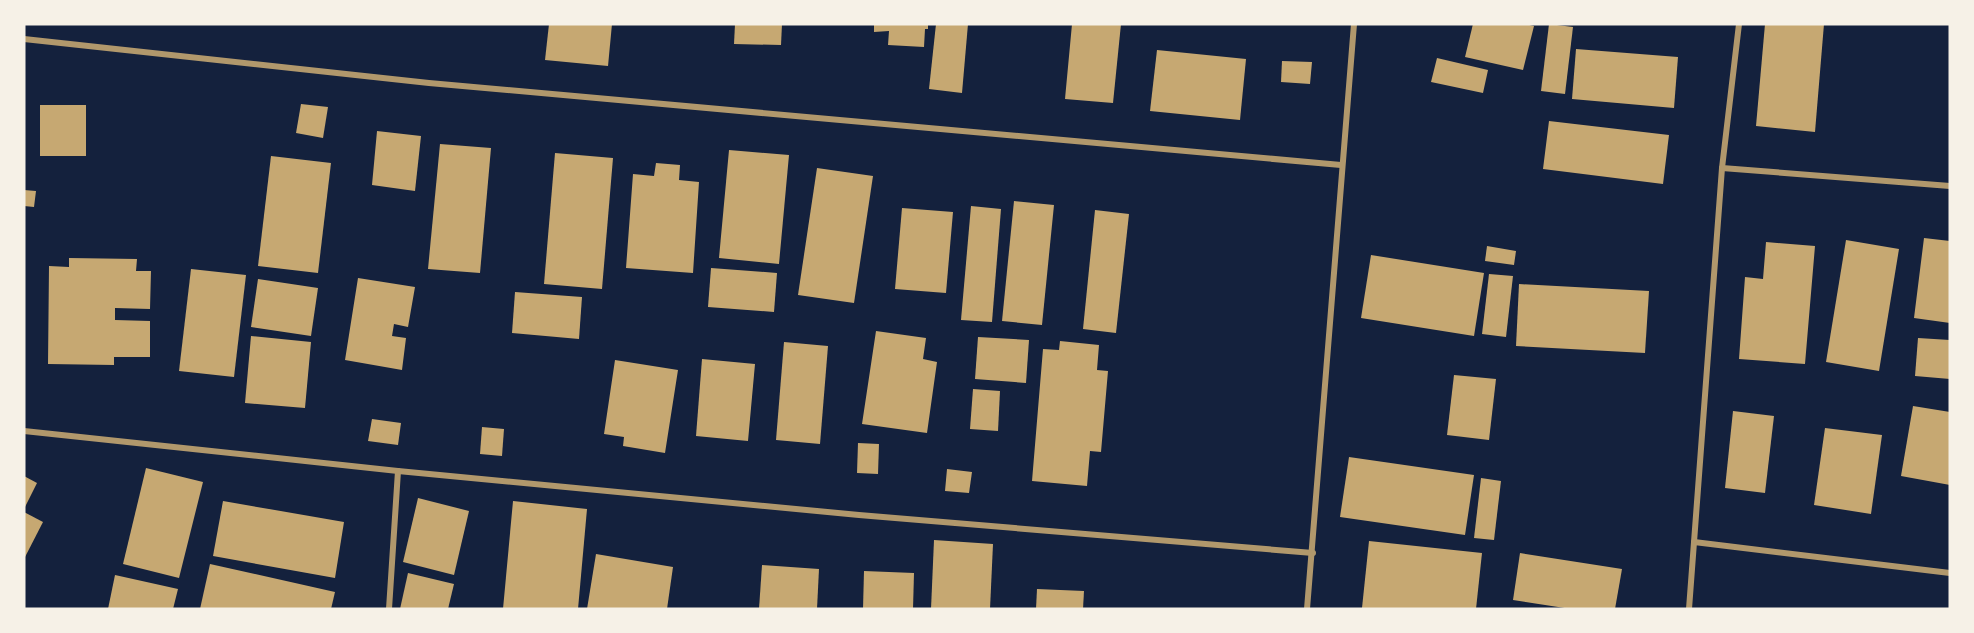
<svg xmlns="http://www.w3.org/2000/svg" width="1974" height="633" viewBox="0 0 1974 633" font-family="'Exo 2',sans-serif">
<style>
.building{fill:#c6a872}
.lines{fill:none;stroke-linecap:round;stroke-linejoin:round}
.minor{stroke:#b1986c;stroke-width:6}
</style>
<rect width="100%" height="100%" fill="#14213d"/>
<g class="building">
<path d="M549,24H612L608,66L545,60Z"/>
<path d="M735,24H782L781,45L734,44Z"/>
<path d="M874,24H928V29H925L924,47L888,45L889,31L874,32Z"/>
<path d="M936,24H968L962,93L929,89Z"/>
<path d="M1072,24H1121L1113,103L1065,99Z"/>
<path d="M1473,24H1525L1534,26L1523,70L1465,57Z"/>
<path d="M1549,24L1573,27L1565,94L1541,91Z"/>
<path d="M1765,24H1824L1815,132L1756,126Z"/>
<path d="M1576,49L1678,57L1674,108L1572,99Z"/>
<path d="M1157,50L1246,59L1240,120L1150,111Z"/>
<path d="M1437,58L1488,70L1483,93L1431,82Z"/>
<path d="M1282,61L1312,62L1310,84L1281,82Z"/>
<path d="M301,104L328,107L323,138L296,133Z"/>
<rect x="40" y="105" width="46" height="51"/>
<path d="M1549,121L1669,135L1663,184L1543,169Z"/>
<path d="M377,131L421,136L415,191L372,185Z"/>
<path d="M440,144L491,148L480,273L428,269Z"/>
<path d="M729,150L789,155L779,264L719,258Z"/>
<path d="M555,153L613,158L602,289L544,284Z"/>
<path d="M271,156L331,163L318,273L258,266Z"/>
<path d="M656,163L680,165L679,180L699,182L693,273L626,268L633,174L654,176Z"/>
<path d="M817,168L873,176L854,303L798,295Z"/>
<path d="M24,190L36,191L34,207L24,206Z"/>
<path d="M1014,201L1054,205L1042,325L1002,321Z"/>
<path d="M971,206L1001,209L992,322L961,320Z"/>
<path d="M902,208L953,212L946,293L895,289Z"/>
<path d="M1095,210L1129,214L1116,333L1083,329Z"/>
<path d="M1924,238L1950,241V323L1914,318Z"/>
<path d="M1846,240L1899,249L1879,371L1826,362Z"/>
<path d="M1766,242L1815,246L1805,364L1739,359L1745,277L1763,279Z"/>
<path d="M1487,246L1516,251L1514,265L1485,261Z"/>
<path d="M1371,255L1484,273L1474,336L1361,318Z"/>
<path d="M69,258L137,259L136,271H151L150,309L115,308V320L150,321V357H114V365L48,364L49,266L69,267Z"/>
<path d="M711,268L777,273L774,312L708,307Z"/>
<path d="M191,269L246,275L234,377L179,371Z"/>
<path d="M1489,274L1513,276L1506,337L1482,334Z"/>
<path d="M358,278L415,287L408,327L394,324L392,336L406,338L402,370L345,360Z"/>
<path d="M258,279L318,288L311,336L251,327Z"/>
<path d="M1519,284L1649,291L1645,353L1516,346Z"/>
<path d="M515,292L582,297L579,339L512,333Z"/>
<path d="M876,331L926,338L923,359L937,362L927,433L862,424Z"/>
<path d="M251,336L311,342L305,408L245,403Z"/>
<path d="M978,337L1029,340L1026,383L975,379Z"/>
<path d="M1918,338L1950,340V379L1915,376Z"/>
<path d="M1060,341L1099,345L1097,370L1108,371L1101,452L1090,451L1087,486L1032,481L1043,349L1059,350Z"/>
<path d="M784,342L828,346L820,444L776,440Z"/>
<path d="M702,359L755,364L748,441L696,436Z"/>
<path d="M615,360L678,370L665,453L623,446L624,437L604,434Z"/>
<path d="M1454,375L1496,379L1489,440L1447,435Z"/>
<path d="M973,389L1000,391L998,431L970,429Z"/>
<path d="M1913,406L1950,412V485L1901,476Z"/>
<path d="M1733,411L1774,416L1765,493L1725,488Z"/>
<path d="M372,419L401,423L398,445L368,441Z"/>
<path d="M482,427L504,429L502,456L480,454Z"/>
<path d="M1825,428L1882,435L1871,514L1814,505Z"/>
<path d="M858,443L879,444L878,474L857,473Z"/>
<path d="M1349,457L1474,475L1465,535L1340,517Z"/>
<path d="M146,468L203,482L179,578L123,564Z"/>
<path d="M947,469L972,472L969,493L945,491Z"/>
<path d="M24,476L37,483L24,509Z"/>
<path d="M1481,478L1501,481L1494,540L1474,538Z"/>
<path d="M418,498L469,511L454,575L403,562Z"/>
<path d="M223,501L344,522L335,578L213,556Z"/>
<path d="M513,501L587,509L578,609H503Z"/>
<path d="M24,512L43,522L24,559Z"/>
<path d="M934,540L993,544L990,609H931Z"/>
<path d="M1369,541L1482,553L1476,609L1362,608Z"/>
<path d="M1520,553L1622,569L1615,609H1571L1513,600Z"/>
<path d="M596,554L673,567L667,609H587Z"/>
<path d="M210,564L335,592L331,609H200Z"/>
<path d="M762,565L819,569L817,609H759Z"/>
<path d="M864,571L914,573L913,609H863Z"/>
<path d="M408,573L454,584L448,609H400Z"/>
<path d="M115,575L178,589L173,609H108Z"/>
<path d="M1037,589L1084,591L1083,609H1036Z"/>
</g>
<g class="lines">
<g class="minor">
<path d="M24,39L429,83L1341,165"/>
<path d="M1722,168L1950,186"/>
<path d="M24,431L398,471L859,515L1313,553"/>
<path d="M1694,542L1950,573"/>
<path d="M389,609L398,471"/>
<path d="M1307,609L1354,24"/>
<path d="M1689,609L1722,168L1739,24"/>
</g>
</g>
<rect width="1974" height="633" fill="none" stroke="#f6f1e7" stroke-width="51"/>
</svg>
